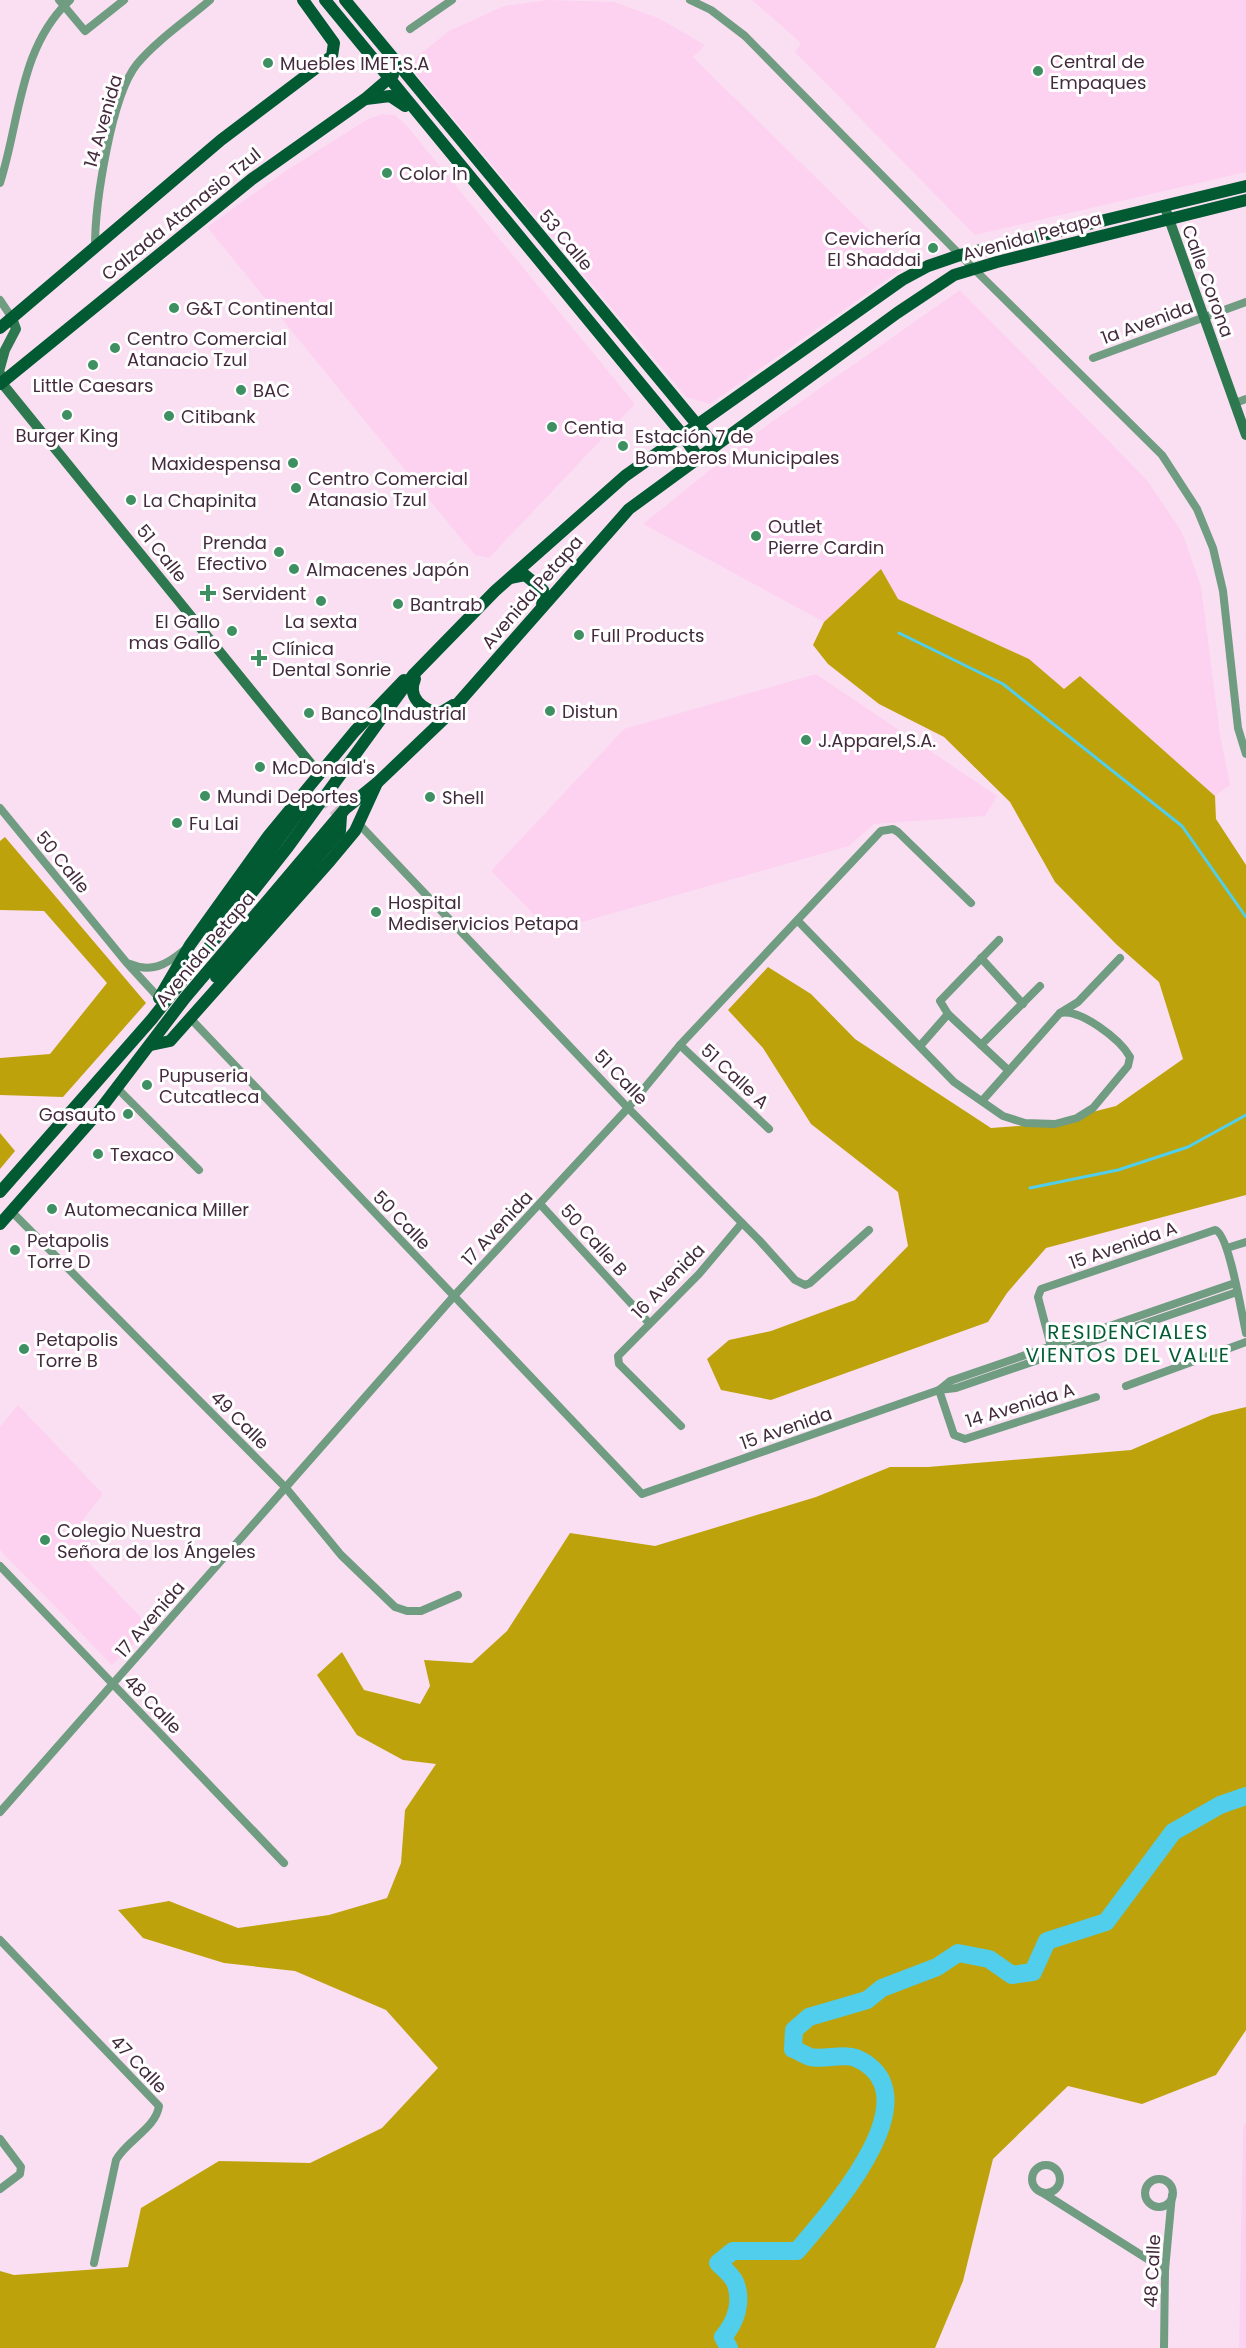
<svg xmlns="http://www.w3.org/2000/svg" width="1246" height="2348" viewBox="0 0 1246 2348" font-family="Poppins,sans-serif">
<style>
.built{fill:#fdd2f1}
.forest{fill:#bea20c}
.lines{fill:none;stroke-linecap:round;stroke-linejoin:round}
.stream{stroke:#50ceeb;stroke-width:3}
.river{stroke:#50ceeb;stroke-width:18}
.primary-tunnel{stroke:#d5bbce;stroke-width:12;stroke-dasharray:12 6;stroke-linecap:butt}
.street{stroke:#709d81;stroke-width:8}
.secondary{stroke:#2e784f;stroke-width:10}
.primary{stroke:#025a33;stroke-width:12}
.poi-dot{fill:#3e9062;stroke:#fff;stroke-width:2}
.labels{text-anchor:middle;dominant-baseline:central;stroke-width:6;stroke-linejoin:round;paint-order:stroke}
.poi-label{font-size:18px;fill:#432a3c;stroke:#fff;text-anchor:start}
.street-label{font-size:18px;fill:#432a3c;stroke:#fff}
.neighbourhood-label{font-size:20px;letter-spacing:1.5px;fill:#045d35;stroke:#fff}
</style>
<rect width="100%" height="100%" fill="#fadff2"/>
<g class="built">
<path d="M547,0L615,2L660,19L705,45L693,57L906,266L710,404L686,397L408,64L449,31L504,6Z"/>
<path d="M752,0H1246V172L975,235L795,52L801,43Z"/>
<path d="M383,114L395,115L406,125L635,404L489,558L475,555L462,540L207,227L287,170L368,119Z"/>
<path d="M960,290L1147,480L1182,532L1201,586L1220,734L1230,785L1215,796L1080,676L1064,689L1029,659L898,599L881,570L824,622L643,524L756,433Z"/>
<path d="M816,674L997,796L985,816L874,824L849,846L550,931L491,871L624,729Z"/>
<path d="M18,1405L103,1494L82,1521L97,1532L83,1549L88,1562L150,1627L112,1665L0,1550V1427Z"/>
<path d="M1246,2122V2348H1239L1243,2127Z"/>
</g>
<g class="forest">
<path d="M881,569L898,599L1029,659L1064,689L1080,676L1215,796L1216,819L1246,865V1195L1046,1248L1007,1293L988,1322L771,1400L721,1390L707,1359L729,1340L771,1331L855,1300L908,1246L898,1192L811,1124L763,1048L728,1010L768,967L811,994L855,1039L991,1128L1045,1124L1116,1106L1183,1059L1159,982L1116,944L1055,882L1010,802L944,737L879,704L828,664L813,645L824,622Z"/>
<path d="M5,837L146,1003L63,1097L0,1095V1058L50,1054L107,983L44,911L0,910V841Z"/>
<path d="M0,1133L15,1151L0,1169Z"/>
<path d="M1246,1407V2030L1216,2075L1142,2104L1068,2086L993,2159L963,2281L935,2348H0V2271L14,2275L128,2267L141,2208L219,2161L310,2163L382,2128L438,2068L386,2010L295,1971L224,1963L143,1938L118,1910L169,1901L238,1928L329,1915L387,1898L401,1863L405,1810L436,1764L403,1760L357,1735L317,1675L342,1652L364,1690L420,1704L430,1686L424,1660L472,1663L507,1631L570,1533L655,1546L816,1497L890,1467H928L1131,1450L1212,1415Z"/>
</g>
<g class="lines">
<g class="stream">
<path d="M899,633L1003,684L1182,826L1246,917"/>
<path d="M1030,1188L1118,1170L1188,1147L1246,1115"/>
</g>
<path class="river" d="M729,2348L723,2337C736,2322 743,2301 735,2282C732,2275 723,2268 718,2263L733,2251H797C829,2213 937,2094 856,2058C843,2053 824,2060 810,2057C805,2055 799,2051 793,2049L794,2030L809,2017L867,2000L882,1988L937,1967L958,1953L989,1959L1012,1975L1033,1972L1047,1941L1106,1922L1173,1832L1220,1805L1246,1796"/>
<path class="primary-tunnel" d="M320,798L326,801L341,816"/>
<g class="street">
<path d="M59,0L85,31L124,0"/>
<path d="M690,0L711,10L745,36L966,261L1162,455L1197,509L1213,548L1223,591L1238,728L1246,754"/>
<path d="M410,29L452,0"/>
<path d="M0,183C20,121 19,47 70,0"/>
<path d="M95,247C95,204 111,96 137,64C157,40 187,20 210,0"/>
<path d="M0,300L12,318"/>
<path d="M1093,358L1246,302"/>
<path d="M1235,403L1246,399"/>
<path d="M0,808L126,962L159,998"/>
<path d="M359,824L628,1108L759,1240L795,1280L805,1285L810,1283L869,1230"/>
<path d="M799,922L954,1082L1003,1116L1025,1123L1055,1124L1077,1118L1093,1108L1128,1066L1130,1057C1120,1039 1081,1009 1060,1013L982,1101"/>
<path d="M999,940L940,1001L948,1014L1008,1070"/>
<path d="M981,958L1023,1004"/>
<path d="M130,964C151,973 166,965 183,951"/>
<path d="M1060,1013L1078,1002L1120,958"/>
<path d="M190,1018L642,1494L939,1390L956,1388L1237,1292"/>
<path d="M680,1045L769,1129"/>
<path d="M981,1045L1040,986"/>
<path d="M920,1046L948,1014"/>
<path d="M117,1088L199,1170"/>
<path d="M540,1204L649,1323"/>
<path d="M11,1211L286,1488L341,1555L395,1607L407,1611H421L458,1595"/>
<path d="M1227,1248L1246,1242"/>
<path d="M1053,1354L1038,1297L1041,1289L1215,1230C1229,1233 1242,1316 1246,1333"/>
<path d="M1126,1386L1246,1342"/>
<path d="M939,1390L950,1381L1235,1283"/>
<path d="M939,1390L954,1435L965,1439L1096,1397"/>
<path d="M681,1426L619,1364L618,1356L699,1274L742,1223"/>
<path d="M0,1566L284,1863"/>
<path d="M0,1812L454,1296L628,1108L680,1045L881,831L893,829L898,832L971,903"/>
<path d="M0,1940L159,2106C156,2128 126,2141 116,2160L94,2263"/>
<path d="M0,2139L21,2167L20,2174L0,2189"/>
<circle cx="1046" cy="2179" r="14"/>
<circle cx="1159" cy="2193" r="14"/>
<path d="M1043,2193L1165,2270"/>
<path d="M1164,2348L1165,2270L1172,2195"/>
</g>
<g class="secondary">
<path d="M1164,205L1246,435"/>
<path d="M0,368L5,350L16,329L12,318"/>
<path d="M0,373L1,382L319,774"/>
</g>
<g class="primary">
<path d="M325,0L682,434L697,456"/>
<path d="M345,0L714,445"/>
<path d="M366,99L390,96L405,106"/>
<path d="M0,328L221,140L332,56L334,43L303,0"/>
<path d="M0,384L252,179L365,99L393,75"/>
<path d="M510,578L525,575L543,590L542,607"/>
<path d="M415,679C407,697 422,710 440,713L453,705"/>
<path d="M212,930L305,804L320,798"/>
<path d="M216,977L340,831L341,816"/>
<path d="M159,998L190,945L269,835L355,731L404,680"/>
<path d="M151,1045L170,1041L330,861L355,831L377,783"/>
<path d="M0,1192L152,1019L288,847L413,675L495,591L625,476L902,280L928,266L960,255L1246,186"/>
<path d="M0,1224L96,1115L185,998L345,809L377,783L445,718L629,509L897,313L954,275L997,262L1246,200"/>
</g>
</g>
<g class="poi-dot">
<circle cx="268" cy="63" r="6"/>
<circle cx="1038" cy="71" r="6"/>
<circle cx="387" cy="173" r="6"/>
<circle cx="933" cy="248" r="6"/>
<circle cx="174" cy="308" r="6"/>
<circle cx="115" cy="348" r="6"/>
<circle cx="93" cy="365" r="6"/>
<circle cx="241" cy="390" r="6"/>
<circle cx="67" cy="415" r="6"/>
<circle cx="169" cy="416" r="6"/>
<circle cx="552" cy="427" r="6"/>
<circle cx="623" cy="446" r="6"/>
<circle cx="293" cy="463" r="6"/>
<circle cx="296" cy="488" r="6"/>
<circle cx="131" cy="500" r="6"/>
<circle cx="756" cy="536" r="6"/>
<circle cx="279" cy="552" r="6"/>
<circle cx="294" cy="569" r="6"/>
<path d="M205 584h6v6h6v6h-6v6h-6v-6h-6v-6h6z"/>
<circle cx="321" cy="601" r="6"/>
<circle cx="398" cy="604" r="6"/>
<circle cx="232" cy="631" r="6"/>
<circle cx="579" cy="635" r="6"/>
<path d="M256 649h6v6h6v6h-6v6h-6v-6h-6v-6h6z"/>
<circle cx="550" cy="711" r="6"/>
<circle cx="309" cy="713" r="6"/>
<circle cx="806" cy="740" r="6"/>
<circle cx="260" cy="767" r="6"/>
<circle cx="205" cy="796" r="6"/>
<circle cx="430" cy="797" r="6"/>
<circle cx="177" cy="823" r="6"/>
<circle cx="376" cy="912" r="6"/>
<circle cx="147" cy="1085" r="6"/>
<circle cx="128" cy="1114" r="6"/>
<circle cx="98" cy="1154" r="6"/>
<circle cx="52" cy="1209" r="6"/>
<circle cx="15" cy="1250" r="6"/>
<circle cx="24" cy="1349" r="6"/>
<circle cx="45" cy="1540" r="6"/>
</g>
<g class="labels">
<g class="poi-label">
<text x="1050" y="61">Central de<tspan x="1050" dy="21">Empaques</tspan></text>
<text x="280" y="63">Muebles IMET.S.A</text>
<text x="399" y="173">Color In</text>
<text x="921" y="238" text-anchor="end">Cevichería<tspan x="921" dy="21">El Shaddai</tspan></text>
<text x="186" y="308">G&amp;T Continental</text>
<text x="127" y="338">Centro Comercial<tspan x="127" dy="21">Atanacio Tzul</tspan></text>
<text x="93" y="385" text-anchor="middle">Little Caesars</text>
<text x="253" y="390">BAC</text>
<text x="181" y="416">Citibank</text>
<text x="564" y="427">Centia</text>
<text x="67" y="435" text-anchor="middle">Burger King</text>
<text x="635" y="436">Estación 7 de<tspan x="635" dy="21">Bomberos Municipales</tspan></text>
<text x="281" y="463" text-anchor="end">Maxidespensa</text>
<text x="308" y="478">Centro Comercial<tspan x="308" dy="21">Atanasio Tzul</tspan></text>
<text x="143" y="500">La Chapinita</text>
<text x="768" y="526">Outlet<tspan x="768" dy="21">Pierre Cardin</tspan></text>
<text x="267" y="542" text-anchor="end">Prenda<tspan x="267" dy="21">Efectivo</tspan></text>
<text x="306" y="569">Almacenes Japón</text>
<text x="222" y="593">Servident</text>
<text x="410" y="604">Bantrab</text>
<text x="220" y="621" text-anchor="end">El Gallo<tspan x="220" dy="21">mas Gallo</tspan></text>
<text x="321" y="621" text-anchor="middle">La sexta</text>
<text x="591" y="635">Full Products</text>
<text x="272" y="648">Clínica<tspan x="272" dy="21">Dental Sonrie</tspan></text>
<text x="562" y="711">Distun</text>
<text x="321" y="713">Banco Industrial</text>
<text x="818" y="740">J.Apparel,S.A.</text>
<text x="272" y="767">McDonald's</text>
<text x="217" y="796">Mundi Deportes</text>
<text x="442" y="797">Shell</text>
<text x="189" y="823">Fu Lai</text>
<text x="388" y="902">Hospital<tspan x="388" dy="21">Mediservicios Petapa</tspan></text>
<text x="159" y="1075">Pupuseria<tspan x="159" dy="21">Cutcatleca</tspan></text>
<text x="116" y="1114" text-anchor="end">Gasauto</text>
<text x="110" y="1154">Texaco</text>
<text x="64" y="1209">Automecanica Miller</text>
<text x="27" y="1240">Petapolis<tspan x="27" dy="21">Torre D</tspan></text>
<text x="36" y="1339">Petapolis<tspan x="36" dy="21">Torre B</tspan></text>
<text x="57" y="1530">Colegio Nuestra<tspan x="57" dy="21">Señora de los Ángeles</tspan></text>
</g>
<g class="street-label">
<text transform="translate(103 121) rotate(-74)">14 Avenida</text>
<text transform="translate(181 214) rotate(-39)">Calzada Atanasio Tzul</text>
<text transform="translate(1032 236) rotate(-15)">Avenida Petapa</text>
<text transform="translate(566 240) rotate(50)">53 Calle</text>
<text transform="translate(1208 281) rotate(70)">Calle Corona</text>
<text transform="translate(1147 322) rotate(-20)">1a Avenida</text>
<text transform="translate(162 553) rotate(51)">51 Calle</text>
<text transform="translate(532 592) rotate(-49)">Avenida Petapa</text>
<text transform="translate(63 862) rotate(51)">50 Calle</text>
<text transform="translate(205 949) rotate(-50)">Avenida Petapa</text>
<text transform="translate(735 1076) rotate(43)">51 Calle A</text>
<text transform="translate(621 1077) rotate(46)">51 Calle</text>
<text transform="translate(402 1220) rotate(46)">50 Calle</text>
<text transform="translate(497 1228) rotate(-47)">17 Avenida</text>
<text transform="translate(594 1240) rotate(48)">50 Calle B</text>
<text transform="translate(1123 1245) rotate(-19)">15 Avenida A</text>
<text transform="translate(668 1281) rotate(-46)">16 Avenida</text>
<text transform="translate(1020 1405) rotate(-17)">14 Avenida A</text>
<text transform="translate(240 1420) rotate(45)">49 Calle</text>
<text transform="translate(786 1428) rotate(-19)">15 Avenida</text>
<text transform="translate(150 1619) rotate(-49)">17 Avenida</text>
<text transform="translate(153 1704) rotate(46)">48 Calle</text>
<text transform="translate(139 2064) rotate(46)">47 Calle</text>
<text transform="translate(1152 2271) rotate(-87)">48 Calle</text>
</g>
<g class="neighbourhood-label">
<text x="1128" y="1332">RESIDENCIALES<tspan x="1128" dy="23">VIENTOS DEL VALLE</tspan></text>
</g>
</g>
</svg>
